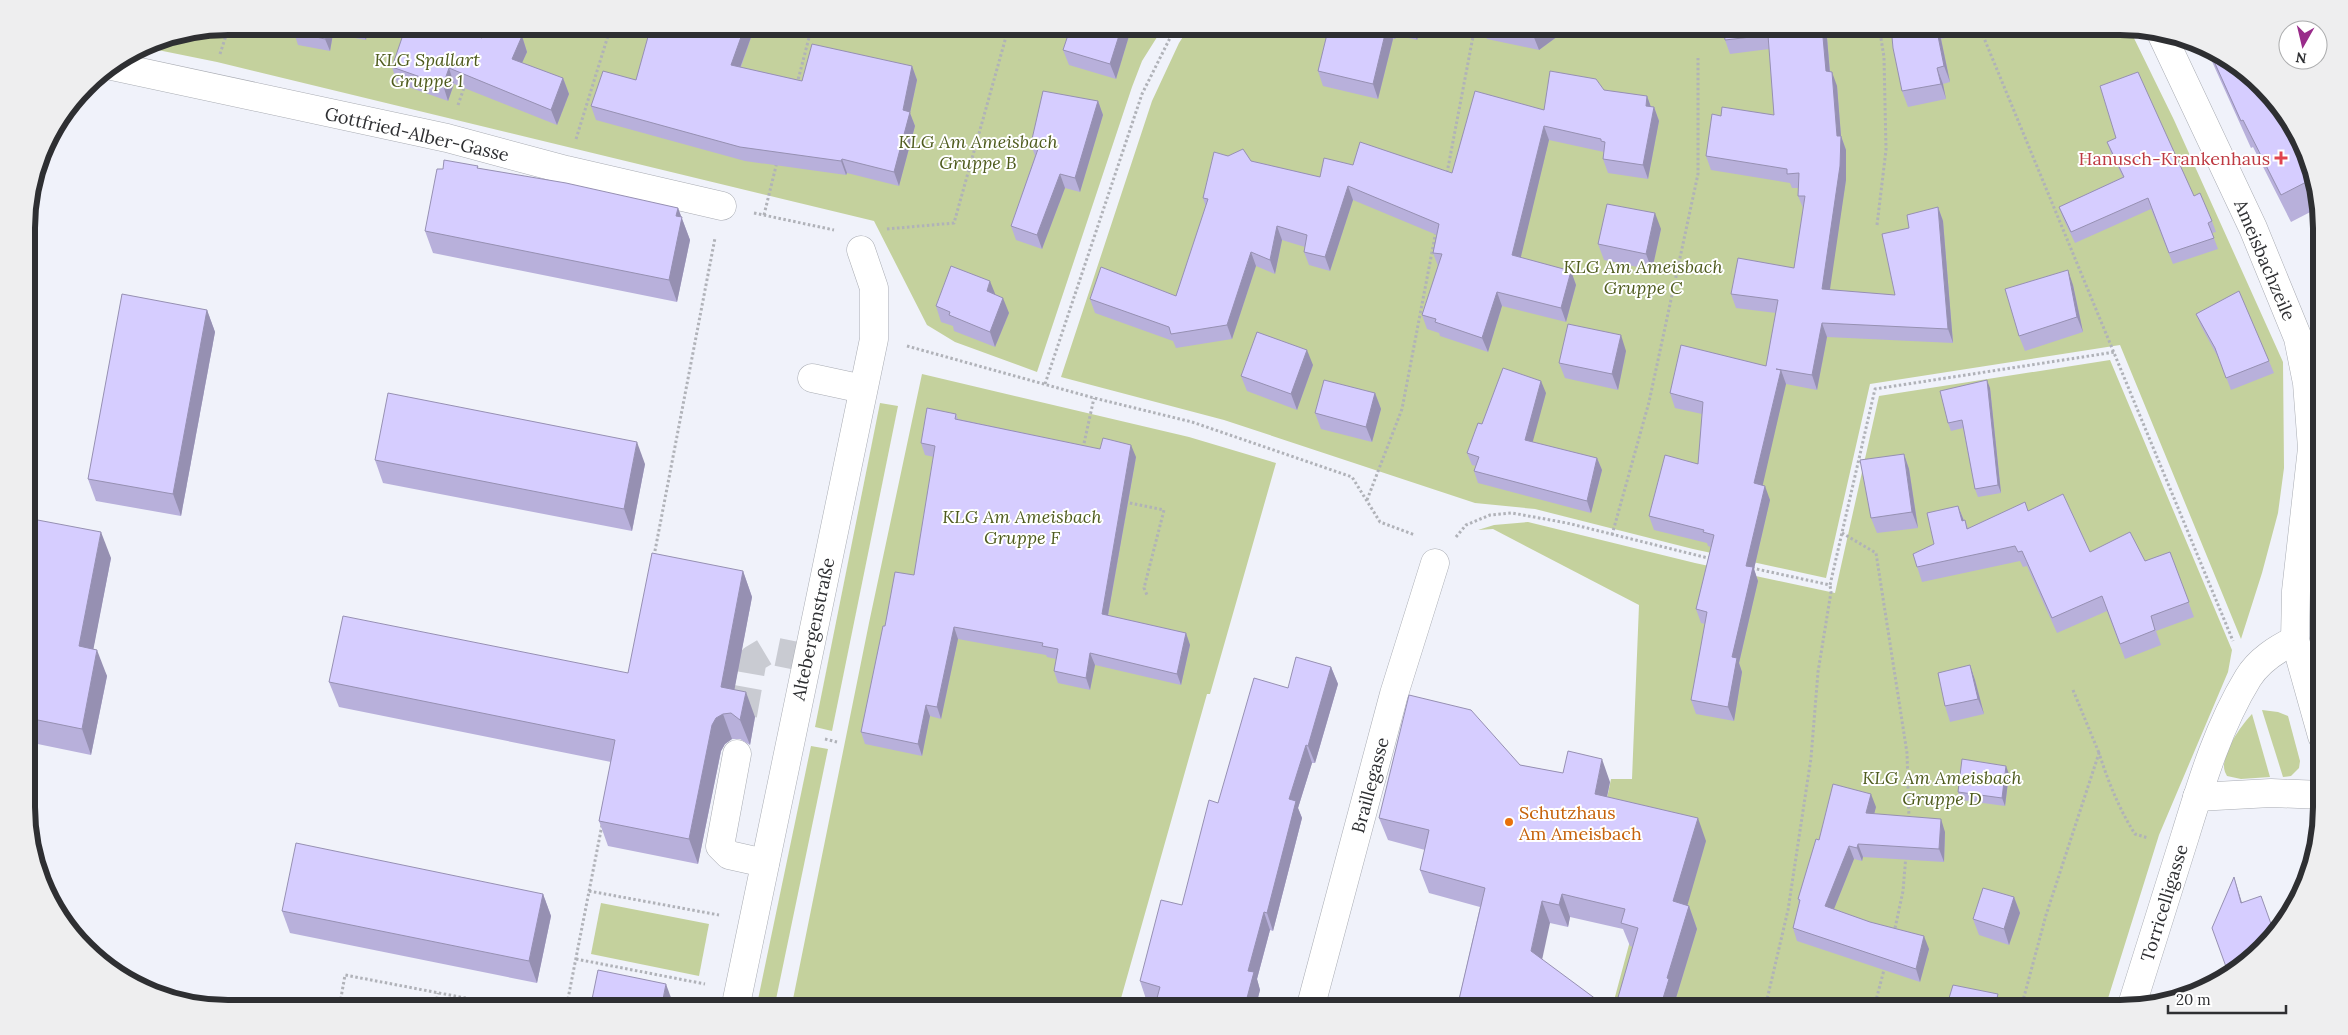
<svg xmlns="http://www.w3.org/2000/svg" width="2348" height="1035" viewBox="0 0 2348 1035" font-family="Lora,serif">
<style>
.green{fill:#c4d19d}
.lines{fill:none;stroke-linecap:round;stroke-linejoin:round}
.minor-tunnel{stroke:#c9cbd2;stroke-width:28;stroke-dasharray:28 14;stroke-linecap:butt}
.minor-casing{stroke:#a9acb3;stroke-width:29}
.path{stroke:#b0b2b8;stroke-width:3;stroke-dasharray:2.5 2.5;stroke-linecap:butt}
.minor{stroke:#fff;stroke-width:28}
.wall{fill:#b8b0db}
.shaded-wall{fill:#9690b2}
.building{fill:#d6cdff;stroke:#9690b2}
.health-dot{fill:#e0444e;stroke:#fff;stroke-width:2}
.food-dot{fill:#e8710a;stroke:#fff;stroke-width:2}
.labels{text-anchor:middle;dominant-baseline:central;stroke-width:4;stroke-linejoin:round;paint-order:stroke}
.park-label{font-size:18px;font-style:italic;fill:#4e5b1d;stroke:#fff}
.street-label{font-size:18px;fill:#2e2f32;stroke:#fff}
.health-label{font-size:18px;fill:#be3a42;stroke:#fff;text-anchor:end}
.food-label{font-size:18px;fill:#c56008;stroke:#fff;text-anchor:start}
.rim{fill:none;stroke:#2e2f32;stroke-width:6}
</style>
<rect width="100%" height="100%" fill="#f0f2fa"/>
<g class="green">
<path d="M228,26H1164L1142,61L1132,87L1037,372L955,342L927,325L874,221L217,62L143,47L151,42Z"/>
<path d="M1190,26H2120L2129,28L2174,120L2283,362L2284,468L2278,513L2262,573L2241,639L2120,345L1870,384L1826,578L1693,549L1535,509L1475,503L1224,420L1061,377L1152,101L1179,43Z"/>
<path d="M2110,360L2232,650L2228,672L2159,835L2105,1008H1612L1663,818L1607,798L1611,779H1632L1639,605L1493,529L1478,530L1494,525L1528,522L1695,563L1835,593L1879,396Z"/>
<path d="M922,374L1189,437L1276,463L1210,694H1207L1118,1009H791L869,623Z"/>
<path d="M880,403L898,406L832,731L815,727Z"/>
<path d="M2262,710L2278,712L2288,716L2300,761L2299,768L2291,776L2283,777Z"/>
<path d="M2252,714L2270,777L2241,779L2227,776L2225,772C2219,757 2241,725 2252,714Z"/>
<path d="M811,746L828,749L774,1009H756Z"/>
<path d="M601,903L709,924L699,976L591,954Z"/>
</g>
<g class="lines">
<path class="minor-tunnel" d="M743,715L753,659L768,650L807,658"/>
<g class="minor-casing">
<g id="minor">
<path d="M2162,35L2253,228L2298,338L2307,383L2312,448L2296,591L2295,640L2322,736"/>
<path d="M112,66L447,138L566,170L722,206"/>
<path d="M812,378L863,389"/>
<path d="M737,754L720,846L729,855L765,863"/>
<path d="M2197,797L2271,793L2322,795"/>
<path d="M2131,1008C2149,950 2168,892 2186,833C2202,781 2219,725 2248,678C2259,660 2277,649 2295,640"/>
<path d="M735,1009L874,339V288L861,250"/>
<path d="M1310,1009L1394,694L1435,563"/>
</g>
</g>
<g class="path">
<path d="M1979,26L2233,641"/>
<path d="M480,41L484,26"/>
<path d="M220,54L229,26"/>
<path d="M797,84L812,26"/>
<path d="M458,105L465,85"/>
<path d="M576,139L611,26"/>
<path d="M1447,173L1475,26"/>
<path d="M754,213L834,230"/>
<path d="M764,215L777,162"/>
<path d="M1877,225L1886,150L1884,57L1879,26"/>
<path d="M887,229L954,223L1009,26"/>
<path d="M907,346L1094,398L1192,422L1352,477L1380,522L1415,535"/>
<path d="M1045,384L1142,94L1176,26"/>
<path d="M1083,448L1094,398"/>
<path d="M1367,500L1402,409L1436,231"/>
<path d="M1125,502L1164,510L1144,588L1147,595"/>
<path d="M1842,533L1876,553L1907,753L1909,819"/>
<path d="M1612,535L1649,402L1698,174V58"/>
<path d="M1456,537L1466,525L1490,515L1512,513L1567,523L1712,559"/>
<path d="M654,556L715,238"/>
<path d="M1752,568L1830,585L1875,389L2115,352"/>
<path d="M2073,690L2099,753"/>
<path d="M825,739L837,742"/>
<path d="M589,891L719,915"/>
<path d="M1894,933L1903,891L1906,855"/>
<path d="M576,959L705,984"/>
<path d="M1765,1008L1788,910L1811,758L1818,672L1831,592L1830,585"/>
<path d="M1874,1008L1885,966"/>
<path d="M2021,1008L2046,915L2099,753C2108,781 2119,809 2135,834L2148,838"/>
<path d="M339,1009L345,975L523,1009"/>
<path d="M435,1009L438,993"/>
<path d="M566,1009L602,825"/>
</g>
<use href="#minor" class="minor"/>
</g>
<g class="wall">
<path d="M295,26H368L366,40L333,34L330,51L298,45L294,32Z"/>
<path d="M651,26H755L741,67L802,81L912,66L917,80L910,113L915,126L899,186L847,173L846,175L745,161L596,120L591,106L636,80Z"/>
<path d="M1071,26H1132L1116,79L1069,65L1063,50Z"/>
<path d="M1329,26H1421L1417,40L1396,35L1395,39H1393L1378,99L1323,86L1318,71Z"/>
<path d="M1482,26H1555L1558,36L1539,50L1487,39Z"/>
<path d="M1723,26H1826L1830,71L1837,86L1841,136L1846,150V180L1829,290L1895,295L1909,228L1938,207L1943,221L1953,343L1827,337L1817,390L1786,384L1762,485L1770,500L1754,569L1758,581L1739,663L1742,672L1734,721L1696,714L1691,700L1705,624L1701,623L1696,609L1711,547L1708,546L1707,543L1654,530L1649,516L1698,464L1702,414L1675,408L1670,393L1766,366L1776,313L1736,308L1731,294L1794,268L1803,208L1798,196V188H1792L1790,183L1711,170L1706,156L1721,116L1774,115L1769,49L1730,54L1725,40Z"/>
<path d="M1891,26H1946L1949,37L1941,39L1950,82L1943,84L1946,99L1908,107L1902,91Z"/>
<path d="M188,34L186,43L168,38Z"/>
<path d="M522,36L527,52L522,63L563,78L569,94L557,125L454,84L448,101L397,83L392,67L482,38Z"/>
<path d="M2205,46L2243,68L2306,151L2320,202V207L2291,222L2253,147L2251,148Z"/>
<path d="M1604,90L1647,96L1651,107H1654L1659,121L1648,179L1608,173L1603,159L1604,152L1549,140L1520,258L1571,271L1576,285L1566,322L1502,306L1488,352L1440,336L1439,333L1427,329L1422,315L1438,266L1433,253L1437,235L1353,200L1330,271L1309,265L1304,252L1305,247L1282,240L1275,274L1256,266L1232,339L1176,348L1173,341L1095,313L1090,299L1176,296L1206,207L1203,198L1251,161L1320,177L1353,165L1452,173L1544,110Z"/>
<path d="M1098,101L1103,115L1080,192L1065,188L1042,249L1016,240L1011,226L1035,156L1032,147L1033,143L1032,139Z"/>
<path d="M2107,142L2194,196L2212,221L2216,232L2212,233L2218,249L2173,264L2151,209L2075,243L2063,218L2059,207L2123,177L2111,153Z"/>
<path d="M478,166V168L678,208L690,240L677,302L433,253L425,231L443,169Z"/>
<path d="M1661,229L1652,270L1604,260L1598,244Z"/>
<path d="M2073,285L2083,332L2025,351L2019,336Z"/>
<path d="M995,294L1009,313L995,347L954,331L953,326L941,322L936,306Z"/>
<path d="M207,310L215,332L181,516L96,501L88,479Z"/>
<path d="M2196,314L2269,361L2274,373L2231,390L2220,361L2201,326Z"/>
<path d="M1626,351L1618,390L1565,378L1559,363Z"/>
<path d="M1313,365L1297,410L1247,391L1241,376Z"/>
<path d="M1990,388L2001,493L1978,497L1975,489L1963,428L1951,431L1948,423Z"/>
<path d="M1375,393L1381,409L1372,442L1321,429L1315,413Z"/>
<path d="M1546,393L1532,442L1597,458L1602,470L1591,513L1478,483L1474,471L1476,466L1472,465L1467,453L1482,424Z"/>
<path d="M956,414L958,419L1136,457L1108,616L1186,633L1190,645L1181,685L1095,665L1090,690L1058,683L1054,671L1056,659L1047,657L1046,655L958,639L941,719L930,716L922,756L865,744L861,732L885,626L914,575L934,457L925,455L921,443Z"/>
<path d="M1904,454L1909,469L1918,528L1877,533L1871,518Z"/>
<path d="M375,460L645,464L632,531L383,483Z"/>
<path d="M1958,506L1964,520H1965L1968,528L2028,511L2090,552L2145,561L2170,552L2194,617L2156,631L2161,645L2125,659L2107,611L2057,633L2027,566L2023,567L2020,561L1922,582L1913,554L1934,544Z"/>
<path d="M27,518L111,558L93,649L107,676L91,755L28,742Z"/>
<path d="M743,571L752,597L734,690L755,717L750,745L740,739H732L725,744L721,751L698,864L608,846L599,821L611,762L339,707L329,682L628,673Z"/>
<path d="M1970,665L1975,680L1984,714L1950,722L1945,706Z"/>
<path d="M1331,667L1338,684L1315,763H1312L1298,808L1302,818L1273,931L1270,930L1257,979L1260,990L1255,1009H1154L1156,1001L1146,999L1140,981L1182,905L1218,803L1288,688Z"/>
<path d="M1520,765L1610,782L1607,797L1706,841L1687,905L1689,906L1697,929L1676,998L1677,1001L1675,1008H1620L1617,1001L1633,947L1630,946L1623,929L1570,917L1568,927L1550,923L1457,1008L1480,907L1429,893L1420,870L1425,850L1388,840L1379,818Z"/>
<path d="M2009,774L2005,806L1961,800L1958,792Z"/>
<path d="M1876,807L1874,814L1945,832L1944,862L1863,857L1862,861L1854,859L1834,909L1929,949L1920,982L1797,941L1793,928L1799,903L1798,899L1819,840Z"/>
<path d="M543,894L551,916L537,983L290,933L282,911Z"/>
<path d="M2014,897L2020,913L2009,945L1979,935L1973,919Z"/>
</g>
<g class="shaded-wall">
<path d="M328,26H330L333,34L330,51L325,39Z"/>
<path d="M362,26H368L366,40L361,28Z"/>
<path d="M745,26H755L736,79L731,65Z"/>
<path d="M1122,26H1132L1116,79L1110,64Z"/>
<path d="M1387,26H1388L1393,39L1378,99L1373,84Z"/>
<path d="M1391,26H1393L1396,35L1395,39Z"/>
<path d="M1412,26H1421L1417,40Z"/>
<path d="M1545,26H1555L1558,36L1539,50L1533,35Z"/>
<path d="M1822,26H1826L1831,86L1826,71Z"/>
<path d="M1936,26L1941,39L1950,82L1944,66Z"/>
<path d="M1945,26H1946L1949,37Z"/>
<path d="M188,34L186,43L184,35Z"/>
<path d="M522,36L527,52L517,74L512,59Z"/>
<path d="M912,66L917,80L910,113L915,126L899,186L894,172L903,110Z"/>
<path d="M449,68L454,84L448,101L443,85Z"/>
<path d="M1937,68L1943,84L1946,99L1941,84Z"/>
<path d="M1832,72L1837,86L1841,136L1846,150V180L1828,303L1822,289L1837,136Z"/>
<path d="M563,78L569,94L557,125L551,110Z"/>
<path d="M1647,96L1652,110L1646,106Z"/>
<path d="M1098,101L1103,115L1080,192L1075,178Z"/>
<path d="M1654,107L1659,121L1648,179L1643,165Z"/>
<path d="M1544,126L1549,140L1518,269L1512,255Z"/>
<path d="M842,159L847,173L846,175L841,161Z"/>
<path d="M1060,174L1065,188L1042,249L1037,235Z"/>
<path d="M1348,186L1353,200L1330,271L1325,257Z"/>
<path d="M33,190L27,223V215Z"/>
<path d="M1938,207L1943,221L1953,343L1948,329Z"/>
<path d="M678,208L690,240L677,302L669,280L676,216Z"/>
<path d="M1655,213L1661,229L1652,270L1646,254Z"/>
<path d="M1277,226L1282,240L1275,274L1270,260Z"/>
<path d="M1251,252L1256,266L1232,339L1227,325Z"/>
<path d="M2068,270L2073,285L2083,332L2077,317Z"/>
<path d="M1571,271L1576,285L1566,322L1561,308Z"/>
<path d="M990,281L996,296L987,291Z"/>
<path d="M1497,292L1502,306L1488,352L1482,338Z"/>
<path d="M1003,298L1009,313L995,347L990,332Z"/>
<path d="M207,310L215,332L181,516L173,494Z"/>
<path d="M1822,323L1827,337L1817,390L1812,375Z"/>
<path d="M1621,335L1626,351L1618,390L1612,374Z"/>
<path d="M1307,350L1313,365L1297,410L1291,394Z"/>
<path d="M1781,370L1786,384L1760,497L1754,483Z"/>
<path d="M1987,380L1990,388L2001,493L1998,485Z"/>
<path d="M1541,381L1546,393L1530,452L1525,440Z"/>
<path d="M1375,393L1381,409L1372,442L1366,427Z"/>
<path d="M637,442L645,464L632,531L624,509Z"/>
<path d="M1131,445L1136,457L1106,626L1102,614Z"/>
<path d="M1904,454L1909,469L1918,528L1912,512Z"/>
<path d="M1597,458L1602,470L1591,513L1587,501Z"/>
<path d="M1765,486L1770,500L1754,569L1758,581L1739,663L1742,672L1734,721L1728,707L1732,657L1746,566Z"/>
<path d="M1958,506L1964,521H1962Z"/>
<path d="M101,532L111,558L89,672L79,646Z"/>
<path d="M743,571L752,597L730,713L721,687Z"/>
<path d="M954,627L958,639L941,719L937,707Z"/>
<path d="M1186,633L1190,645L1181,685L1177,674Z"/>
<path d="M97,650L107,676L91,755L82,729Z"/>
<path d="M1090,653L1095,665L1090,690L1086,678Z"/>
<path d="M1970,665L1975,680L1984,714L1978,699Z"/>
<path d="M1331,667L1338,684L1315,763L1308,746Z"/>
<path d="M746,692L755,717L750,745L740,720Z"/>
<path d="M926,705L930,716L922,756L918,744Z"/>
<path d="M723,714L732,739L725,744L721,751L698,864L689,839L712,725L716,718Z"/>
<path d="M1306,745L1312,763L1298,808L1302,818L1273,931L1267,913L1289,799Z"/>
<path d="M1602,759L1610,782L1603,816L1595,794Z"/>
<path d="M2006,766L2009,774L2005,806L2002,798Z"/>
<path d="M1871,794L1876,807L1871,826L1866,813Z"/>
<path d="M1698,818L1706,841L1682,924L1673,901Z"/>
<path d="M1941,819L1945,832L1944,862L1939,849Z"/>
<path d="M1858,844L1863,857L1862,861L1857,848Z"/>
<path d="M1849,846L1854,859L1830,919L1825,906Z"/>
<path d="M2234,877L2239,893L2247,919L2241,903Z"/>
<path d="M543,894L551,916L537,983L529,961Z"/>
<path d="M1562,894L1570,917L1568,927L1559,905Z"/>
<path d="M2014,897L2020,913L2009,945L2004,929Z"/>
<path d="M1542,901L1550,923L1539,974L1531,951Z"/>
<path d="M1689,906L1697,929L1676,998L1677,1001L1675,1008H1660L1667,978Z"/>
<path d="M1264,912L1270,930L1257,979L1260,990L1255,1009H1244L1248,971Z"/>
<path d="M1924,936L1929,949L1920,982L1916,969Z"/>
<path d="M666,984L674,1006L673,1009H661Z"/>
</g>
<g class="building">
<path d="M295,26H328L325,39L294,32Z"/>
<path d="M351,26H362L361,28Z"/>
<path d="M406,26H446L482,38L487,26H497L522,36L512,59L563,78L551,110L449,68L443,85L392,67Z"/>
<path d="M651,26H745L731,65L802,81L812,44L912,66L903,110L910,112L894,172L842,159L841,161L740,147L591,106L603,71L636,80Z"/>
<path d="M1071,26H1122L1110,64L1063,50Z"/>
<path d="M1329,26H1387L1373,84L1318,71Z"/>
<path d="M1494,26H1545L1533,35Z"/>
<path d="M1723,26H1822L1826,71L1832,72L1837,136H1841L1840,166L1822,289L1895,295L1882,234L1909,228L1907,215L1938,207L1948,329L1822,323L1812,375L1776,369L1781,370L1754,483L1765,486L1746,566L1753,567L1732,657L1737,658L1728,707L1691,700L1707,612L1696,609L1714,535L1703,532L1704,530L1649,516L1665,455L1698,464L1703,402L1670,393L1681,345L1766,366L1778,300L1731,294L1738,258L1794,268L1805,196H1798L1799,173L1787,174V169L1706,156L1712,114L1721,116L1722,107L1774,115L1768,35L1725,40Z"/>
<path d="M1891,26H1936L1944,66L1937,68L1941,84L1902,91L1893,48Z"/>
<path d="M2208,48L2243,68L2280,105L2306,151L2314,178L2281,195L2243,120L2241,121Z"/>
<path d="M1550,71L1596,79L1604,90L1647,96L1646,106L1654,107L1643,165L1603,159L1605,142L1601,141V139L1544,126L1512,255L1571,271L1561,308L1497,292L1482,338L1435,322L1436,319L1422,315L1442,254L1433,253L1439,224L1348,186L1325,257L1304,252L1307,235L1277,226L1270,260L1251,252L1227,325L1171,334L1169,327L1090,299L1101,267L1176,296L1208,199L1203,198L1214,152L1228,156L1243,149L1251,161L1320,177L1324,158L1353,165L1360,142L1452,173L1475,91L1544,110Z"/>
<path d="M2138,72L2194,196L2200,193L2212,221L2208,223L2214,238L2169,253L2148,198L2071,232L2059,207L2124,177L2107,142L2116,138L2100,86Z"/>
<path d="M1043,91L1098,101L1075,178L1060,174L1037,235L1011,226L1038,149L1032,147L1034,139H1032Z"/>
<path d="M444,160L478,166L477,168L566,183L678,208L676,216L682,217L669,280L425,231L437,169H443Z"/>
<path d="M1607,204L1655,213L1646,254L1598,244Z"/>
<path d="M951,266L990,281L987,291L1003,298L990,332L949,315L950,312L936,306Z"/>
<path d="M2068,270L2077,317L2019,336L2005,289Z"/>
<path d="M2239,291L2269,361L2226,378L2215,348L2196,314Z"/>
<path d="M122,294L207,310L173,494L88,479Z"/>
<path d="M1568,324L1621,335L1612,374L1559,363Z"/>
<path d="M1257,332L1307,350L1291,394L1241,376Z"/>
<path d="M1503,368L1541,381L1525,440L1597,458L1587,501L1474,471L1479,457L1467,453L1478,423L1482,424Z"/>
<path d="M1324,380L1375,393L1366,427L1315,413Z"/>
<path d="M1987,380L1998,485L1975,489L1962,420L1948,423L1940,391Z"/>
<path d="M388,393L637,442L624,509L375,460Z"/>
<path d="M927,408L956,414L955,419L1100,449L1103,438L1131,445L1102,614L1186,633L1177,674L1090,653L1086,678L1054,671L1058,649L1042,646L1043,643L954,627L937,707L926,705L918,744L861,732L883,626H885L895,572L914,575L935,446L921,443Z"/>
<path d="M1904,454L1912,512L1871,518L1860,460Z"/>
<path d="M2063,494L2090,552L2130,532L2145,561L2170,552L2189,602L2151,616L2155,630L2120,644L2102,596L2052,618L2022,551L2018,552L2015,546L1917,567L1913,554L1934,544L1927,513L1958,506L1962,521L1965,520L1967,529L2025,502L2028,511Z"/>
<path d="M27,518L101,532L79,646L97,650L82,729L28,718Z"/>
<path d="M652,553L743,571L721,687L746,692L740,720L731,713L723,714L716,718L712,725L689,839L599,821L615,740L329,682L343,616L628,673Z"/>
<path d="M1296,657L1331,667L1308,746L1306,745L1289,799L1296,801L1267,913L1264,912L1248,971L1254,972L1244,1009H1154L1160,987L1140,981L1161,900L1182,905L1209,800L1218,803L1254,678L1288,688Z"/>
<path d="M1970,665L1978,699L1945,706L1938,673Z"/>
<path d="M1409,695L1471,710L1520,765L1563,773L1568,751L1602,759L1595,794L1698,818L1673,901L1689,906L1667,978L1669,979L1660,1008H1643L1617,1001L1638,928L1621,923L1625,909L1562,894L1559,905L1542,901L1531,951L1608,1008H1457L1485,888L1420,870L1429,830L1379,818Z"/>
<path d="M1962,759L2006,766L2002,798L1958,792Z"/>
<path d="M1833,784L1871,794L1866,813L1941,819L1939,849L1858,844L1857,848L1849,846L1825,906L1870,922L1924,936L1916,969L1793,928L1800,900L1798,899L1816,839L1819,840Z"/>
<path d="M296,843L543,894L529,961L282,911Z"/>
<path d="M2234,877L2241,903L2261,896L2275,935L2243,967L2229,975L2212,928Z"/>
<path d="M1983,888L2014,897L2004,929L1973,919Z"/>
<path d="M598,970L666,984L661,1009H590Z"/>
<path d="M1953,985L1998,994L1997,998L2032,1008H1946Z"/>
<path d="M1774,998L1820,1007V1008H1772Z"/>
</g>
<path class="health-dot" d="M2278.5 150.5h5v5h5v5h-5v5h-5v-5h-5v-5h5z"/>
<circle class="food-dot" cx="1509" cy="822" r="5"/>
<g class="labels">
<g class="park-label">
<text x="427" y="59">KLG Spallart<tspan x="427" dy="21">Gruppe 1</tspan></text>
<text x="978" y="141">KLG Am Ameisbach<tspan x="978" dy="21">Gruppe B</tspan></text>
<text x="1643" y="266">KLG Am Ameisbach<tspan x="1643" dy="21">Gruppe C</tspan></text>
<text x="1022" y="516">KLG Am Ameisbach<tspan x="1022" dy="21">Gruppe F</tspan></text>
<text x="1942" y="777">KLG Am Ameisbach<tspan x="1942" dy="21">Gruppe D</tspan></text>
</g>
<g class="street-label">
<text transform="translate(417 134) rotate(13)">Gottfried-Alber-Gasse</text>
<text transform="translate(2265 260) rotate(67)">Ameisbachzeile</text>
<text transform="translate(813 629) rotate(-78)">Altebergenstraße</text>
<text transform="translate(1370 785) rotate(-75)">Braillegasse</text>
<text transform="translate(2164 903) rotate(-73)">Torricelligasse</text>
</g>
<g class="health-label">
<text x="2270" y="158">Hanusch-Krankenhaus</text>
</g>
<g class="food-label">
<text x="1519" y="812">Schutzhaus<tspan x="1519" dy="21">Am Ameisbach</tspan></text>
</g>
</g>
<path d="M0 0H2348V1035H0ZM228 35H2120A193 193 0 0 1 2313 228V807A193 193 0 0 1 2120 1000H228A193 193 0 0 1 35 807V228A193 193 0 0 1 228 35Z" fill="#eeeeef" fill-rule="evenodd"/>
<path class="rim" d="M228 35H2120A193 193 0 0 1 2313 228V807A193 193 0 0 1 2120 1000H228A193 193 0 0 1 35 807V228A193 193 0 0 1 228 35Z"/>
<g transform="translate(2303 45) rotate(188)"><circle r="24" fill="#ffffff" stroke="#abacad"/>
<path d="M0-4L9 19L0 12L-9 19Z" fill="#992b8a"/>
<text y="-8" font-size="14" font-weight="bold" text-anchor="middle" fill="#2e2f32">N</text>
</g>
<path d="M2168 1005v8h118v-8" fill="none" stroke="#2e2f32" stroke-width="2.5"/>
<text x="2176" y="1005" font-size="15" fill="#2e2f32" stroke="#ffffff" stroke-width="4" paint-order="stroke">20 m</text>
</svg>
